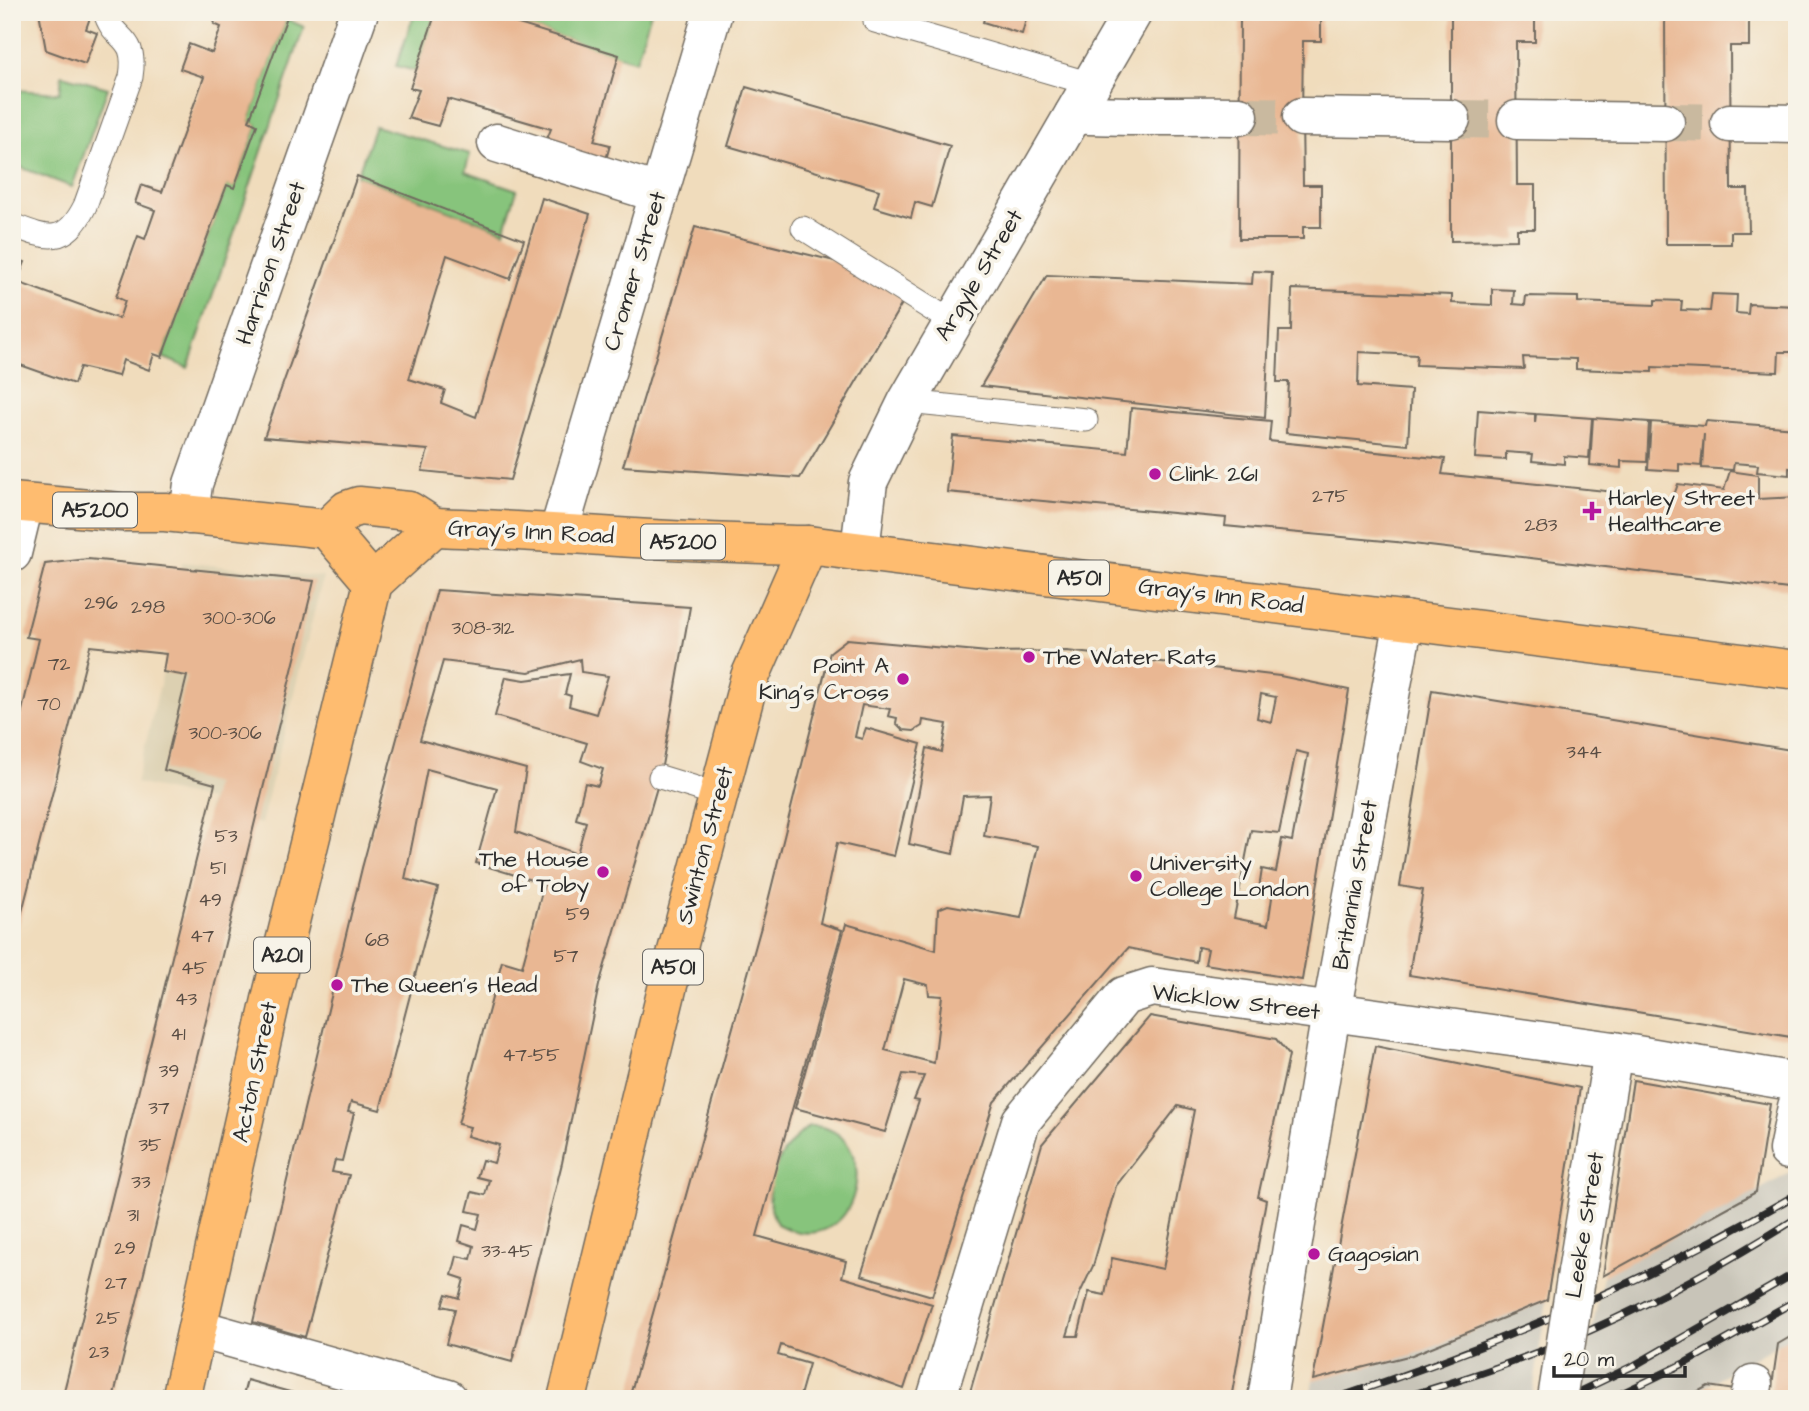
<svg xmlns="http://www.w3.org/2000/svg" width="1809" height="1411" viewBox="0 0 1809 1411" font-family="'Architects Daughter',sans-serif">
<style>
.built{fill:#dcd0b1}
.industrial{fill:#c8c4b8}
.green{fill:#87c47b;stroke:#597853;stroke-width:2}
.building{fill:#e9b793;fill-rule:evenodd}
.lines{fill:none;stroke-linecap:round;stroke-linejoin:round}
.minor-tunnel{stroke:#c9b99f;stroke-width:38;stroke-dasharray:38 19;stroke-linecap:butt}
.service-casing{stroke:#70695e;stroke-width:25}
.minor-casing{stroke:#70695e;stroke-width:41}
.primary-casing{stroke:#70695e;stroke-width:41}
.trunk-casing{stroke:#70695e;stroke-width:41}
.service{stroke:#fff;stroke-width:23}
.minor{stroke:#fff;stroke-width:38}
.primary{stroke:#febc70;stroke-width:38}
.trunk{stroke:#febc70;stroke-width:38}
.rail-casing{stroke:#2b2b2b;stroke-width:8}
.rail{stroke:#f7f3e8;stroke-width:5;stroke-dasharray:16;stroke-linecap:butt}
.minor-bridge-casing{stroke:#70695e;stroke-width:41;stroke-linecap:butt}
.minor-bridge{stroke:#fff;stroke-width:38}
.poi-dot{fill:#b5179e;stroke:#f7f3e8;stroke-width:2.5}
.labels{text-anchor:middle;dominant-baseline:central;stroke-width:7;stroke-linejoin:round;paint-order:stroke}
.number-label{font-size:19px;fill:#5a4e45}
.shield{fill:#f7f3e8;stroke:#686764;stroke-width:2}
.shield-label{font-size:21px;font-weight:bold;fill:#2b2b2b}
.street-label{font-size:23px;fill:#2b2b2b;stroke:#f7f3e8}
.poi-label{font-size:23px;fill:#2b2b2b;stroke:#f7f3e8;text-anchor:start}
</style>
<rect width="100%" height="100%" fill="#f7f3e8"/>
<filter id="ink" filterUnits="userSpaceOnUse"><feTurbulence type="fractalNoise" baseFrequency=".0143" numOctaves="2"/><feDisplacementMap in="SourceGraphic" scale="14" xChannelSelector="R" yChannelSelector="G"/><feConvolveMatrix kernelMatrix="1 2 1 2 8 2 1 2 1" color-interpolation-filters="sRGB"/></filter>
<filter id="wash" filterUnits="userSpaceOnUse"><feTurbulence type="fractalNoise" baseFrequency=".00686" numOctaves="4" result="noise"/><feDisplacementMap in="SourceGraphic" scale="28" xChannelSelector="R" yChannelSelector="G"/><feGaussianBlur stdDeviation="1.57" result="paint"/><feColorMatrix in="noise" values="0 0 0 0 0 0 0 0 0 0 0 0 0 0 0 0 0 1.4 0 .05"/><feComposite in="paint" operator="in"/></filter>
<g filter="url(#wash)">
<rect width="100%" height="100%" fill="#f0dcbc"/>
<path class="built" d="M182,562L323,577L261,824L207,812L209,800L136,783L163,672Z"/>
<g class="industrial">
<path d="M1797,1169V1333L1684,1399H1578L1603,1276Z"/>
<path d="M1547,1300L1532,1399H1310L1313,1380L1412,1355Z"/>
</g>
<g class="green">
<path d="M415,12H436L416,71L396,66Z"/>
<path d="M480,12H651L636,61Z"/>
<path d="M286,19L304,27L188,368L162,357L227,185L235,187L257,125L249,121Z"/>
<path d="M62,75L108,88L72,187L12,164L16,90L60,93Z"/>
<path d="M375,126L470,154L465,172L517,190L504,231L357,176Z"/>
<path d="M809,1126C888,1125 862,1269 777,1224C757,1187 780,1149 809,1126Z"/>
</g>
<g id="blocks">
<g class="building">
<path d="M39,12H92L86,29L97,33L85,64L46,50Z"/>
<path d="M218,12L288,14L249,121L257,125L234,188L227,185L162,357L154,354L149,370L123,360L118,376L80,367L74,384L12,362V257L25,262L17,282L119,319L125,301L116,297L138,236L145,239L155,210L135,203L141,185L162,192L204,77L180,69L189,44L212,53L221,27L214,24Z"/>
<path d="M436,12H480L619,55L594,141L610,145L605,163L545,144L551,129L448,99L438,126L408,118L419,90L410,88Z"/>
<path d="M986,12H1028L1022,34L983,22Z"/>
<path d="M1240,12H1321V41H1303L1302,117L1303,185H1321V227H1303V239H1239Z"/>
<path d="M1451,12H1535V42H1516L1517,185H1535V229H1517V240L1451,241Z"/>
<path d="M1665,12L1749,15V46H1730L1731,189H1748L1749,232H1731V244H1666Z"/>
<path d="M746,87L950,146L932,207L915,202L911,218L874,207L879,190L728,146Z"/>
<path d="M357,176L524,240L510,279L447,255L409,379L445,390L441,403L476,417L542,198L590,214L510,480L422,471L428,450L264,437Z"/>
<path d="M695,227L859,267L904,300L800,478L623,466Z"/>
<path d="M1253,271L1272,272L1265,418L981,386L1047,275L1252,284Z"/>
<path d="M1292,289L1452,295V303L1492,305V289L1514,290L1513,304L1525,305L1526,296L1578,297V302L1655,305V300L1682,301L1681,310L1710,311L1712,294L1737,295L1736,313L1748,314L1749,304L1797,306V352H1779L1778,372L1652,367V372L1576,369V359L1523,357L1524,369L1416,365L1417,355L1359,352L1358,386L1411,390L1408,445L1286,433L1289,382H1277L1279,331H1291Z"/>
<path d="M1131,408L1271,421L1269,441L1445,459L1442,474L1673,498L1678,484L1724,490L1730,471L1758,475V499L1797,497V590L1396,542L1225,526L1226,518L947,492L953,436L1127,452Z"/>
<path d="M1478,410L1535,414V423L1536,414L1592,418L1589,458L1564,456V464L1532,461L1533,454L1506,452V460L1475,458Z"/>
<path d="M1593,418L1649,422L1647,462L1621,461V468L1590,465Z"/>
<path d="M1706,421L1797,428V469L1789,468V475L1757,472L1758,465L1734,463L1733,470L1702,468L1704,434L1701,466L1679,464V471L1648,469L1651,422L1705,426Z"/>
<path d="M88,559L314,581L113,1399H62L215,784L164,770L187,676L163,672L166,654L90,646L12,951V753L39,639L26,637L45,564Z"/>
<path d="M437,590L690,607L660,777L599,985L562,1163L512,1362L446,1344L455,1309L442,1306L446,1294L459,1298L464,1279L452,1275L457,1256L471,1259L474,1246L459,1241L463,1225L477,1229L481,1214L467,1211L472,1192L485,1195L489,1180L477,1177L482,1160L494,1163L499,1145L467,1136L470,1127L458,1124L502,961L522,967L544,884L476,863L497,788L427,769L405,879L438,888L380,1110L351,1102L348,1112L354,1113L342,1161L335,1160L332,1172L349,1175L305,1337L253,1322L362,868ZM580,659L581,672L608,676L596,714L569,706L571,696L565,694L570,674L525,680L506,677L495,716L587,743L581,761L603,769L598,786L585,783L576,819L586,822L577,854L516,832L526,769L420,740L443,661L529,672Z"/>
<path d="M847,639L988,652L1067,651L1280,676L1349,690L1302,980L1205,964L1208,949L1198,947L1196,962L1128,948L994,1102L932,1296L861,1275L919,1101L914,1100L924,1076L903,1074L885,1132L795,1108L846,924L936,950L938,909L948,905L1021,918L1038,846L984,836L990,795L963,796L953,854L909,844L927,748L942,752L947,724L923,720L922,726L914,731L903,730L896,723L897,718L888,716L890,709L862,705L855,737L862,739L866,728L921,744L894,856L837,843L820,923L842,930L757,1236L846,1261L842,1277L932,1304L904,1389L781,1345L778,1355L809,1364L799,1399H629L766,909L830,652ZM1261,694L1276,697L1271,722L1257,718ZM1296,751L1308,754L1292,841L1282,839L1276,872L1262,869L1259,889L1273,891L1268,925L1234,918L1251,830L1279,833ZM904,979L928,985L929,995L942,996L934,1063L885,1050Z"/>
<path d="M1432,690L1797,751V1038L1409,975L1423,890L1400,886Z"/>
<path d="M1150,1016L1276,1039L1289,1055L1258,1197L1266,1200L1231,1399H968L1042,1144ZM1178,1106L1194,1110L1163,1269L1112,1258L1105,1295L1089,1292L1078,1336H1067L1080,1293L1093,1266L1116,1186Z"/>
<path d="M1375,1046L1580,1088L1547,1300L1412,1355L1313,1380Z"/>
<path d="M1633,1080L1770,1104L1756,1192L1603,1276Z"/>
<path d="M1797,1333V1399H1770L1778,1344Z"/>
<path d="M247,1380L304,1396L303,1399H242Z"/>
<path d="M1708,1386L1735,1390L1733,1399H1684Z"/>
</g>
</g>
</g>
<g filter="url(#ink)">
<use href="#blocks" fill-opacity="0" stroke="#70695e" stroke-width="2"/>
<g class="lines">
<g class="minor-tunnel">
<path d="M1239,116L1302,117"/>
<path d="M1451,119L1517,120"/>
<path d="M1665,122L1730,123"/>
</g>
<g class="service-casing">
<g id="service">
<path d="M875,21L1091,84"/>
<path d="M12,225C48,239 65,246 85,206L131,77C138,33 113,43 105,12"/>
<path d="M803,228L952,322"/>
<path d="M907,402L1086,420"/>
<path d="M660,777L719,795"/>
</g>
</g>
<g class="minor-casing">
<g id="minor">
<path d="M1074,114C1129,118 1184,115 1239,116"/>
<path d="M1302,117L1451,119"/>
<path d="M1517,120L1665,122"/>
<path d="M1730,123L1797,124"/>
<path d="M497,143L658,193"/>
<path d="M189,515L193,484L359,12"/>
<path d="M559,531L713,12"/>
<path d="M860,550L868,482L907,402L1133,12"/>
<path d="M12,553L24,504"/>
<path d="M1788,1150L1797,1107"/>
<path d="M1577,1272L1613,1051"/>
<path d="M199,1329L448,1399"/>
<path d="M936,1399L1021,1121L1124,996L1152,987L1613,1051L1797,1082"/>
<path d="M1267,1399L1331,1013L1404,620"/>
<path d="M1750,1399L1753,1385"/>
</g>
</g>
<g class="primary-casing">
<g id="primary">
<path d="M12,502L122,512H165L327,529"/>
<path d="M434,527C559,531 683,544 808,545"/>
<path d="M327,529L347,510L359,506L409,511L434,527"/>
<path d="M327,529L373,583"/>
<path d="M181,1399L272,995L373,583L434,527"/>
</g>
</g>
<g class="trunk-casing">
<path id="trunk" d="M567,1399L668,985L750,677L808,545L1797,670"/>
</g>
<use href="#service" class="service"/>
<use href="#minor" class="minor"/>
<use href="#primary" class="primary"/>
<use href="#trunk" class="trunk"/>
<g class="rail-casing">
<g id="rail">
<path d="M1334,1399C1496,1346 1650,1280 1797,1194"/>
<path d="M1400,1399C1437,1387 1475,1376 1512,1362C1611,1326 1707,1275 1797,1218"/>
<path d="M1564,1399L1635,1365L1797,1272"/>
<path d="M1610,1399L1687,1362L1797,1300"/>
</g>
</g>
<use href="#rail" class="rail"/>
<g class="minor-bridge-casing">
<path id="minor-bridge" d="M1557,1399L1577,1272"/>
</g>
<use href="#minor-bridge" class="minor-bridge"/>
</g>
</g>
<g class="poi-dot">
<circle cx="1155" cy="474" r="7"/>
<path d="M1588.5 500.5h7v7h7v7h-7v7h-7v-7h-7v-7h7z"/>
<circle cx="1029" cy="657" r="7"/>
<circle cx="903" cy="679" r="7"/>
<circle cx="603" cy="872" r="7"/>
<circle cx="1136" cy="876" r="7"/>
<circle cx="337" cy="985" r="7"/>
<circle cx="1314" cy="1254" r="7"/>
</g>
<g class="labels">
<g class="number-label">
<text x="1330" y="496">275</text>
<text x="1541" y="525">283</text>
<text x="101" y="603">296</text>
<text x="148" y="607">298</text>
<text x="239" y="618">300-306</text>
<text x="483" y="628">308-312</text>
<text x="59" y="664">72</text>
<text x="49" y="704">70</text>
<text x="225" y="733">300-306</text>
<text x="1584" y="752">344</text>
<text x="226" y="836">53</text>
<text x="218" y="868">51</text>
<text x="210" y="900">49</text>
<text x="578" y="914">59</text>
<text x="202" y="936">47</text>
<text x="377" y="940">68</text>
<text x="566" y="956">57</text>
<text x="194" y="968">45</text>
<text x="186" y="999">43</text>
<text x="178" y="1034">41</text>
<text x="531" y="1055">47-55</text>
<text x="169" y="1071">39</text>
<text x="159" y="1108">37</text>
<text x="150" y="1145">35</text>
<text x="141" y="1182">33</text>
<text x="133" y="1215">31</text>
<text x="125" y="1248">29</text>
<text x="507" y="1251">33-45</text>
<text x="116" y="1283">27</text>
<text x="108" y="1318">25</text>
<text x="99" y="1352">23</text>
</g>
<g class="shield">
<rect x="53" y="492.5" width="84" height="35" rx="5"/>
<rect x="641" y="524.5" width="84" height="35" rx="5"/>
<rect x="1049" y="560.5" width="60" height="35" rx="5"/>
<rect x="254" y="937.5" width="56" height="35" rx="5"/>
<rect x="643" y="949.5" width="60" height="35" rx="5"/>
</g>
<g class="shield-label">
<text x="95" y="510">A5200</text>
<text x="683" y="542">A5200</text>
<text x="1079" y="578">A501</text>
<text x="282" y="955">A201</text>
<text x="673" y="967">A501</text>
</g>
<g class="street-label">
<text transform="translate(271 263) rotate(-71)">Harrison Street</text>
<text transform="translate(635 271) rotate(-73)">Cromer Street</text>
<text transform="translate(979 275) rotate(-59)">Argyle Street</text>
<text transform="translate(531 532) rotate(3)">Gray's Inn Road</text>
<text transform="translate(1221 596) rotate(7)">Gray's Inn Road</text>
<text transform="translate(705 845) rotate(-75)">Swinton Street</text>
<text transform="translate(1355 885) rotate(-80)">Britannia Street</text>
<text transform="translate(1236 1002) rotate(7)">Wicklow Street</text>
<text transform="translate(255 1072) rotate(-78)">Acton Street</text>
<text transform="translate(1585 1225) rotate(-81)">Leeke Street</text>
</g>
<g class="poi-label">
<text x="1169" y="474">Clink 261</text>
<text x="1608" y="498">Harley Street<tspan x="1608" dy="26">Healthcare</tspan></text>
<text x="1043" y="657">The Water Rats</text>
<text x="889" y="666" text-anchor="end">Point A<tspan x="889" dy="26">King's Cross</tspan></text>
<text x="589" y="859" text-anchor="end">The House<tspan x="589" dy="26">of Toby</tspan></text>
<text x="1150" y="863">University<tspan x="1150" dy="26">College London</tspan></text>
<text x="351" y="985">The Queen's Head</text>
<text x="1328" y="1254">Gagosian</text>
</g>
</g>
<rect width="1809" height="1411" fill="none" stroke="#f7f3e8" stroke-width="42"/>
<path d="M1554 1366v10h131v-10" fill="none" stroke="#2b2b2b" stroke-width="3.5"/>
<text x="1564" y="1366" font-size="21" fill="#2b2b2b" stroke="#f7f3e8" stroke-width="5" paint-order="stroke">20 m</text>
</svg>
